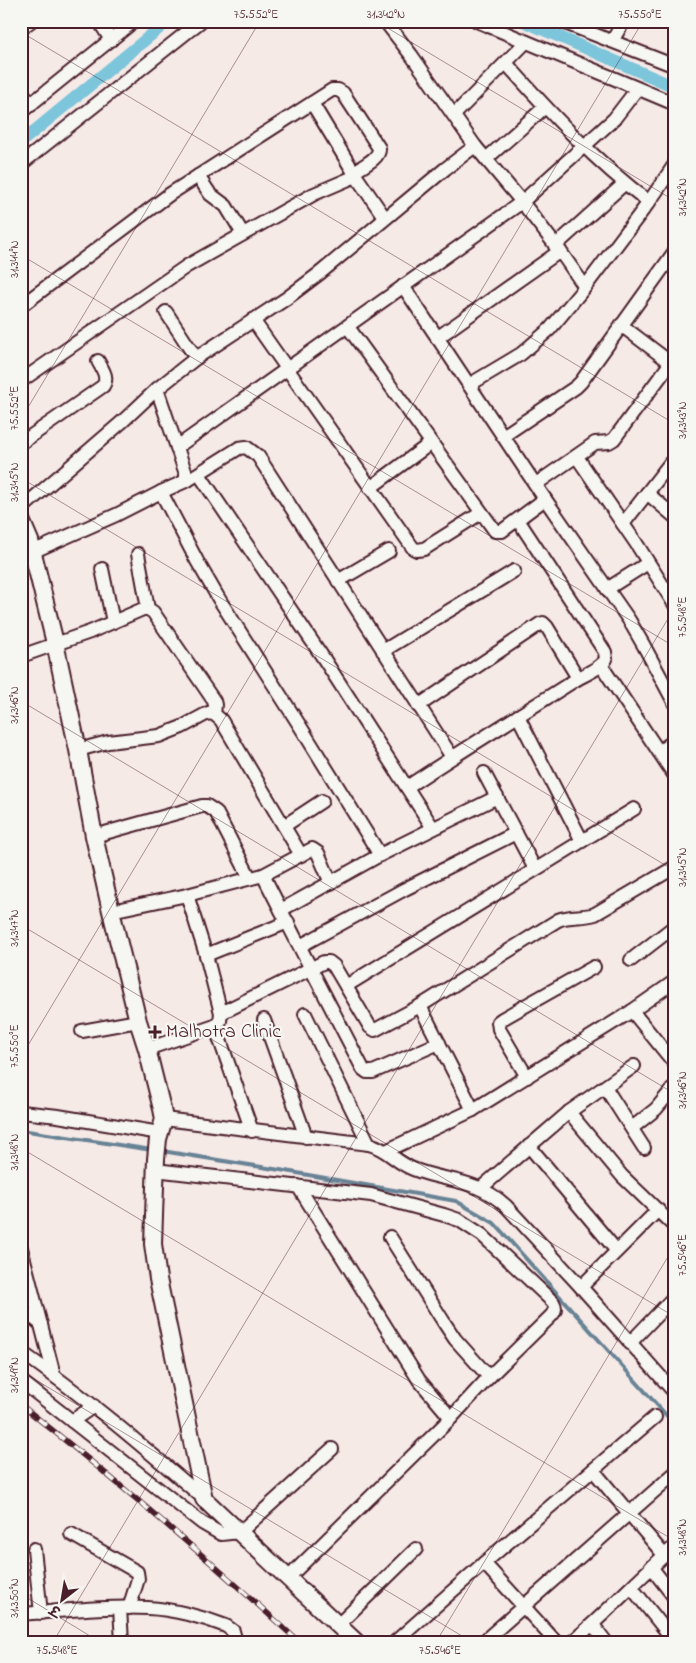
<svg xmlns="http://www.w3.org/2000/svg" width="696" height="1663" viewBox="0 0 696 1663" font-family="'Indie Flower','Playpen Sans Deva',sans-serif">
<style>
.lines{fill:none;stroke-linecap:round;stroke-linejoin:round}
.stream{stroke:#678395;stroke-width:4}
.canal{stroke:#7bc5db;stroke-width:12}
.minor-casing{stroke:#4a1f2b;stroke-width:16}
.tertiary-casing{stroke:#4a1f2b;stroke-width:20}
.minor{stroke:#f6f6f2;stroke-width:12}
.tertiary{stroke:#f6f6f2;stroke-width:16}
.rail-casing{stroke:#4a1f2b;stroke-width:5.5}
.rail{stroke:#f6f6f2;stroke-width:4;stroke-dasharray:11;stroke-linecap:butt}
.ticks{fill:none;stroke:#4a1f2b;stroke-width:1;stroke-opacity:0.45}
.poi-dot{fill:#4a1f2b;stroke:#f6f6f2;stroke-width:2}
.labels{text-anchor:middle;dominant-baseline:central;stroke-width:4.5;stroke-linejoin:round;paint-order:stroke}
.poi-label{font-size:20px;fill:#4a1f2b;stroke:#f6f6f2;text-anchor:start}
.neatline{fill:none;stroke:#4a1f2b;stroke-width:2}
.ticks-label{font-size:12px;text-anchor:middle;fill:#4a1f2b}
</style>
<rect width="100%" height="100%" fill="#f6eae7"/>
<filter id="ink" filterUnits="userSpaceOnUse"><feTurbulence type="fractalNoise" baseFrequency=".02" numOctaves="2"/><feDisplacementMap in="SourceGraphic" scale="10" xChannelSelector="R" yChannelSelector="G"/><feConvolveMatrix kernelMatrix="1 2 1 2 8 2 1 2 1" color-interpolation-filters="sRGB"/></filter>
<g filter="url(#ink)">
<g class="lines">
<g class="stream">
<path d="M21,1130L152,1150"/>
<path d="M162,1151L280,1170L456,1201L494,1223L675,1425"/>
</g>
<g class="canal">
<path d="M523,21L675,87"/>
<path d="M21,142L168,21"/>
</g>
<g class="minor-casing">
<g id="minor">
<path d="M99,21L111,40"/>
<path d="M385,21L412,56L475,146L522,202L560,251L585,287"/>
<path d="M477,21L675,104"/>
<path d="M560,21L675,66"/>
<path d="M21,28L31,21"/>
<path d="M612,41L624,21"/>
<path d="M506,63C550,113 596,162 649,202"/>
<path d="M21,90L31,105"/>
<path d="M312,103L356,176L385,218"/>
<path d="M21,112L134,21"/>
<path d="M454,115L526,42"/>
<path d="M486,159L545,107"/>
<path d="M21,164L201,21"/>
<path d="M198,176L210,194L226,206L243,234"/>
<path d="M555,246L624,184"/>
<path d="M403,286L545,499L629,620L644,646L675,704"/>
<path d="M21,306L170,194L332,90H338L343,93L379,148C380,159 362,166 354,172"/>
<path d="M166,312L196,358"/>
<path d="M253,320L413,548L417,550L424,549L481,513"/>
<path d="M621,325L671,363"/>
<path d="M348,327L495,531H502L545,499"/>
<path d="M437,338L560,251"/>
<path d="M21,381L187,266L314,194L356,176"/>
<path d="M469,385L521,354L550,329L585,287L649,202L675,164"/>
<path d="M157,389L188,480"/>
<path d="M503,436L576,387L581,382L675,251"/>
<path d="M21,443L103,386C109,377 102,369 98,361"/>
<path d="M177,447L522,202L614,119L637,89"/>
<path d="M577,457L636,543L675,605"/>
<path d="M199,474L322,656L433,828"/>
<path d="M536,484L595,443L609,442L614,439L675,357"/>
<path d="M370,488L431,443"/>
<path d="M161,492L197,561L219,599L300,726L380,855"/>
<path d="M647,493L675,517"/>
<path d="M21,509L123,421L157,389L196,358L287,298L320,273L445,169L475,146"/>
<path d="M623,524L675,457"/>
<path d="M32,552L116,515L161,492L188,480L239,448L246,447L258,456L452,757"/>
<path d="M138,554L148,609"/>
<path d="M102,569L113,622"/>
<path d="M338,581L389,551"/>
<path d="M607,589L648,563"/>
<path d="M383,651L514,571"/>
<path d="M21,656L90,632L143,609H148L153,612L214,701L215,705L214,714"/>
<path d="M601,665L675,776"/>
<path d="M418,706L540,624L543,623L547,627L578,678"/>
<path d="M518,716L582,841"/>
<path d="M78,750L108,742L159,736L182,727L208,713L214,714L221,720L301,855"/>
<path d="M659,752L675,740"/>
<path d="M484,773L535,869"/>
<path d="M407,787C461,751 517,717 572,682C581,676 602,668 606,659L605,652L518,520"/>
<path d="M284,826L322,801"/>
<path d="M94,836L202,806H207L216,812L250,878"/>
<path d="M263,875C296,940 329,1004 363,1069L367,1072H373L439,1043"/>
<path d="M187,895L206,955L221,1013"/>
<path d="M281,910L380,855L497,797"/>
<path d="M111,911L187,895L263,875L312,849L318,853L331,883"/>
<path d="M300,946L405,889L516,833"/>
<path d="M206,955L288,922"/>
<path d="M631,960L675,926"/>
<path d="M346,986L634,809"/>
<path d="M420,1006L473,1110"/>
<path d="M632,1011L675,1064"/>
<path d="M305,1014L369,1144"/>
<path d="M264,1020L306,1137"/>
<path d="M215,1026L252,1131"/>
<path d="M82,1031L138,1021"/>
<path d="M147,1049L215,1026L220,1021L221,1013L324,962H329L334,966L370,1027L375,1030L420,1006L558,920C570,915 583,918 595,914L675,867"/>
<path d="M527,1077L499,1029L498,1022L502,1019L594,967"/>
<path d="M605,1087L644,1148"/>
<path d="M21,1112L58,1116L160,1133"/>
<path d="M569,1112L622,1176L675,1227"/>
<path d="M164,1119L369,1144C388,1149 395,1162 413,1169C448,1183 474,1177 506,1206L581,1287L675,1393"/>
<path d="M632,1128L656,1109L675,1086"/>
<path d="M529,1146L616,1250"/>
<path d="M386,1151L473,1110L632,1011L675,981"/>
<path d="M155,1170L371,1195L444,1215L459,1220L482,1235L553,1302C556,1307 556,1311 551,1316L489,1377L451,1418L288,1578"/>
<path d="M298,1186L419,1380L451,1418"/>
<path d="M481,1188L569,1112L634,1066"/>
<path d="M390,1237L445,1324L455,1339L489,1377"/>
<path d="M21,1248L54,1375"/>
<path d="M581,1287L658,1210"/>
<path d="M21,1309L41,1324"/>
<path d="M630,1343L675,1296"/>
<path d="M21,1352C87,1398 146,1449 207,1501"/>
<path d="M21,1381L202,1523L221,1534L240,1532L332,1449"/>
<path d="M72,1421L94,1406"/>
<path d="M593,1470L664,1555"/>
<path d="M71,1534L137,1572L138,1579L129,1608"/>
<path d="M34,1549L41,1613"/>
<path d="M484,1563L556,1642"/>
<path d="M651,1567L675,1598"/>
<path d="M632,1588L675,1642"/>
<path d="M120,1608L122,1642"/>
<path d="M21,1614C63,1611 106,1606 148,1608C172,1609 203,1617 226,1626L233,1631L236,1642"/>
<path d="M338,1625L416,1549"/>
<path d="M593,1625L606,1642"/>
<path d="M395,1642L484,1563L655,1417"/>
<path d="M483,1642L675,1473"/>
<path d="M572,1642C608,1612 639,1577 675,1546"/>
</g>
</g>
<g class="tertiary-casing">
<path id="tertiary" d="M21,520L30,541L55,643L78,750L94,836L111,911L138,1021L147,1049L162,1109L164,1119L158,1139L156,1159L153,1244L158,1279L204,1499L356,1642"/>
</g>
<use href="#minor" class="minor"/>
<use href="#tertiary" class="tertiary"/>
<g class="rail-casing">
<path id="rail" d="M21,1405C117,1481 209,1559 299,1642"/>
</g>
<use href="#rail" class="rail"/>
</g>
</g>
<path class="ticks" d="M376,21L675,201M21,32L675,424M21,255L675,647M21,419L260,21M21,478L675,871M21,701L675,1094M21,925L675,1317M21,1057L643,21M21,1148L675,1541M21,1371L472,1642M21,1594L100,1642M53,1642L675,607M436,1642L675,1245"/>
<path class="poi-dot" d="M152.5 1024.5h5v5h5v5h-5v5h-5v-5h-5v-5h5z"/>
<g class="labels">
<g class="poi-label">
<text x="166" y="1032">Malhotra Clinic</text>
</g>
</g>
<rect width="696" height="1663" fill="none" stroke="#f6f6f2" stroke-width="55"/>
<g transform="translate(62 1600) rotate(211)" stroke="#f6f6f2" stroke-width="4" paint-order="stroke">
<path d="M0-4L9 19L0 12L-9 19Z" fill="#4a1f2b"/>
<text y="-8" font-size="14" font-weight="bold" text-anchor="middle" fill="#4a1f2b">उ</text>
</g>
<rect x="28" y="28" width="640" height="1608" class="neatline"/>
<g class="ticks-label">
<text x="256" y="18">75.552°E</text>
<text x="386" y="18">31.342°N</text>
<text x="640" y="18">75.550°E</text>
<text transform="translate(682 197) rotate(-90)" y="4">31.342°N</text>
<text transform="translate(14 259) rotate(-90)" y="4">31.344°N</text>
<text transform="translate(14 408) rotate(-90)" y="4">75.552°E</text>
<text transform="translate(682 420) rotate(-90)" y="4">31.343°N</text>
<text transform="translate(14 482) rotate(-90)" y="4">31.345°N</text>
<text transform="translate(682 617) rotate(-90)" y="4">75.548°E</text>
<text transform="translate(14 705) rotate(-90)" y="4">31.346°N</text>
<text transform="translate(682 867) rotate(-90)" y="4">31.345°N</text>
<text transform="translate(14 928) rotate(-90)" y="4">31.347°N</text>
<text transform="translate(14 1046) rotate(-90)" y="4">75.550°E</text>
<text transform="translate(682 1090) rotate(-90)" y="4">31.346°N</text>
<text transform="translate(14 1152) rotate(-90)" y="4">31.348°N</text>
<text transform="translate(682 1255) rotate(-90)" y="4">75.546°E</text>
<text transform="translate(14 1375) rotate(-90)" y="4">31.349°N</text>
<text transform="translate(682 1537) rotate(-90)" y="4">31.348°N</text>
<text transform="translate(14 1598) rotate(-90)" y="4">31.350°N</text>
<text x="57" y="1654">75.548°E</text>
<text x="440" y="1654">75.546°E</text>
</g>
</svg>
